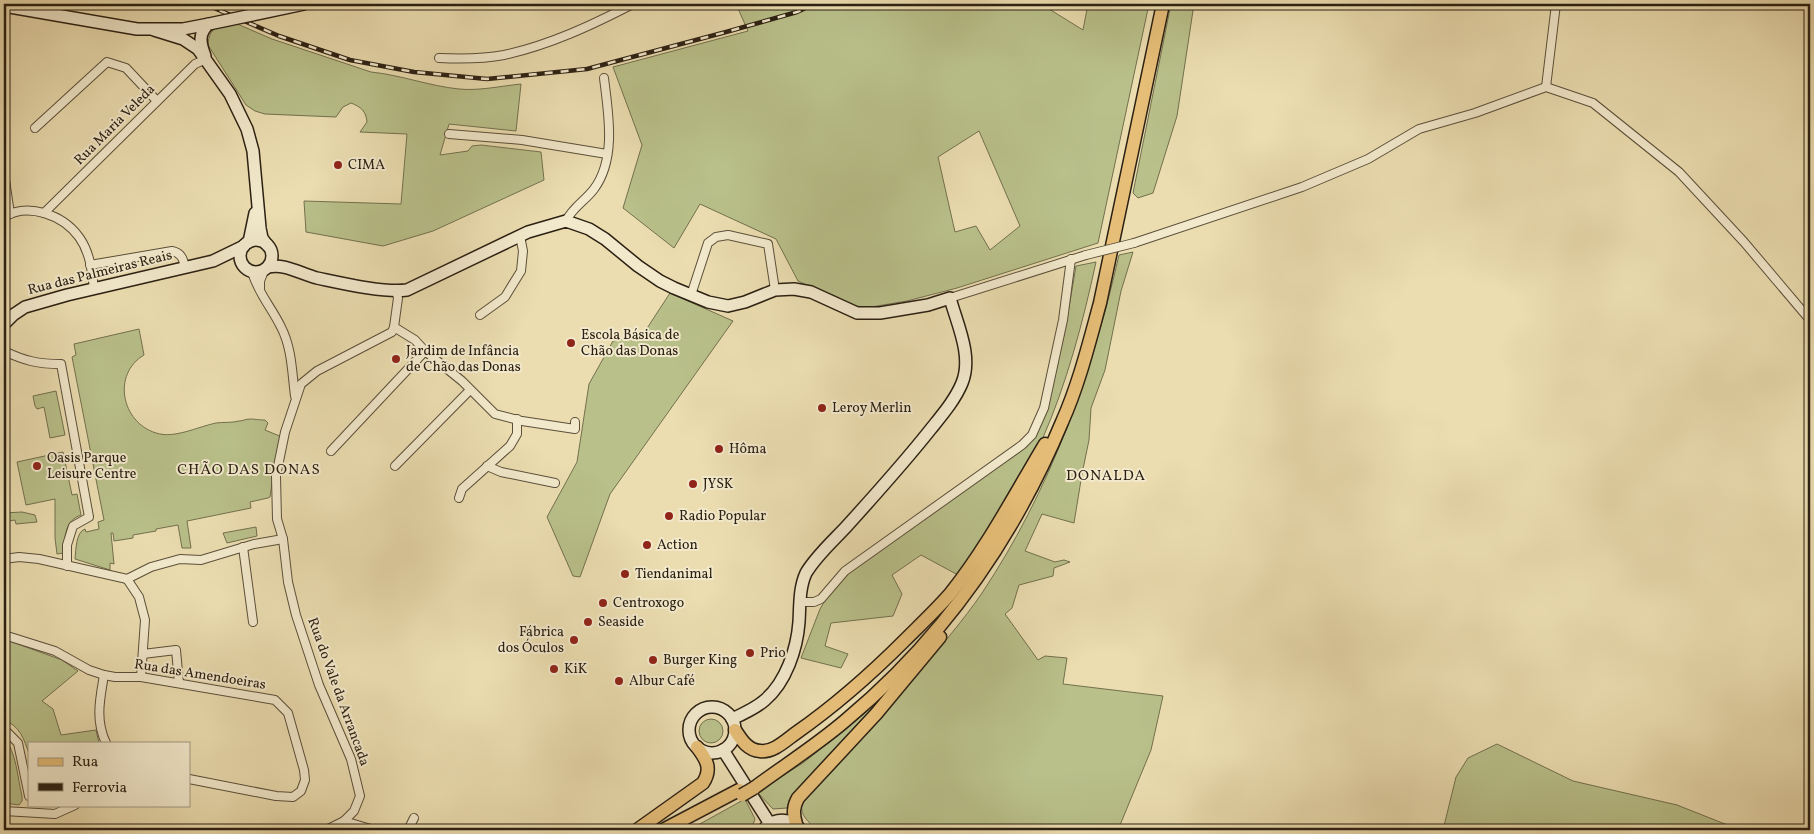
<svg xmlns="http://www.w3.org/2000/svg" width="1814" height="834" viewBox="0 0 1814 834" font-family="Vollkorn,serif">
<style>
.green{fill:#b9c08a;stroke:#72704e;fill-rule:evenodd}
.lines{fill:none;stroke-linecap:round;stroke-linejoin:round}
.street-casing{stroke:#5b4f3a;stroke-width:10}
.secondary-casing{stroke:#2b2013;stroke-width:14}
.primary-casing{stroke:#2b2013;stroke-width:15}
.street{stroke:#f2e9cc;stroke-width:8}
.secondary{stroke:#f2e9cc;stroke-width:11}
.primary{stroke:#e6be78;stroke-width:12}
.rail-casing{stroke:#2b2013;stroke-width:4.5}
.rail{stroke:#f2e9cc;stroke-width:2.5;stroke-dasharray:8;stroke-linecap:butt}
.street-bridge-casing{stroke:#5b4f3a;stroke-width:10;stroke-linecap:butt}
.secondary-bridge-casing{stroke:#2b2013;stroke-width:14;stroke-linecap:butt}
.primary-bridge-casing{stroke:#2b2013;stroke-width:15;stroke-linecap:butt}
.street-bridge{stroke:#f2e9cc;stroke-width:8}
.secondary-bridge{stroke:#f2e9cc;stroke-width:11}
.primary-bridge{stroke:#e6be78;stroke-width:12}
.poi-dot{fill:#8f2418;stroke:#f2e9cc;stroke-width:2}
.labels{text-anchor:middle;dominant-baseline:central;stroke-width:4;stroke-linejoin:round;paint-order:stroke}
.street-label{font-size:14px;fill:#2b2013;stroke:#f2e9cc}
.poi-label{font-size:14px;fill:#2b2013;stroke:#f2e9cc;text-anchor:start}
.neighbourhood-label{font-size:15px;letter-spacing:1px;fill:#2b2013;stroke:#f2e9cc}
</style>
<rect width="100%" height="100%" fill="#ebddb0"/>
<filter id="stains"><feTurbulence type="fractalNoise" baseFrequency=".004" numOctaves="4"/><feColorMatrix values="0 0 0 0 .2 0 0 0 0 .09 0 0 0 0 .02 0 0 0 .5 -.17"/></filter>
<radialGradient id="worn" r=".72"><stop offset=".6" stop-color="#630" stop-opacity="0"/><stop offset="1" stop-color="#630" stop-opacity=".3"/></radialGradient>
<g class="green">
<path d="M736,4H1041L1083,30L1088,4H1149L1098,243L957,288L907,301L871,307L853,306L798,281L776,239L700,204L674,248L623,208L642,145L613,67L748,31ZM979,131L1020,226L990,250L976,226L955,232L938,157Z"/>
<path d="M1171,4H1194L1177,116L1153,193L1138,198L1133,193Z"/>
<path d="M235,23L272,39L371,72C401,75 429,86 459,89C479,91 501,86 521,84L516,131L449,124L440,155L468,151L472,146L481,145L541,152L544,180L433,231L383,246L306,232L304,201L401,204L407,134L360,132L367,122C366,111 361,107 351,103L343,107L336,117L265,114L255,111L246,105L208,45C209,26 219,26 235,23Z"/>
<path d="M1133,252L1121,291L1105,370L1091,408L1089,440L1082,474L1074,523L1042,514L1025,551L1055,562L1064,560L1070,562L1054,568L1053,576L1019,585L1012,608L1005,614L1038,660L1045,656L1067,658L1063,684L1163,696L1151,750L1118,830H816C809,821 798,815 803,802C842,759 881,717 918,673C940,647 963,621 982,593C1050,491 1092,374 1119,255Z"/>
<path d="M1096,262C1083,322 1067,383 1042,440C1021,489 988,532 958,575L921,555L892,575L902,594L893,616L831,623L825,646L848,654L841,668L801,658L820,609L834,585L851,568L1021,451L1035,438L1044,416L1065,331L1076,266Z"/>
<path d="M670,293L733,321L610,494L580,577L573,576L547,517L577,462L589,384L613,341L642,336Z"/>
<path d="M139,329L144,355C112,374 121,422 156,433C174,439 197,427 216,423C223,422 231,423 239,421C242,421 246,419 250,419C255,419 258,420 265,420L268,423L265,430L282,437L274,470L270,497L268,498L250,502L251,508L187,521L191,548H182L178,525L156,529V531L133,535V538L114,541L113,533H111L114,564L110,563V570L75,559C76,549 76,532 85,529L86,532L99,529L98,522L104,520L72,357L76,355L74,344Z"/>
<path d="M56,391L65,435L50,438L44,407L37,409L35,406L33,396Z"/>
<path d="M63,452L72,495L77,494L81,515C64,521 65,537 64,553L57,554L55,538V499L26,505L17,462Z"/>
<path d="M22,512L35,515L37,522L16,524L15,520L4,522V513Z"/>
<path d="M256,527L257,536L227,543L223,533Z"/>
<path d="M4,639L62,660L78,671L42,701L53,709L61,735L96,730L99,743H29V754C24,739 20,726 4,720Z"/>
<path d="M890,689L798,789L789,800L787,808L773,809L757,792L803,763L864,714Z"/>
<circle cx="711" cy="731" r="12"/>
<path d="M4,737C17,754 17,776 22,796V801L19,805L4,803Z"/>
<path d="M1497,744L1573,781L1677,805L1730,826L1729,830H1443L1456,777L1468,758Z"/>
<path d="M745,799L755,819L751,830H689Z"/>
</g>
<g class="lines">
<g class="street-casing">
<g id="street">
<path d="M439,58C461,59 483,59 504,55C550,45 592,25 633,4"/>
<path d="M1546,87L1556,4"/>
<path d="M35,128L107,62L126,68L157,101"/>
<path d="M449,134L522,140L607,154"/>
<path d="M4,138V137"/>
<path d="M4,173L10,214"/>
<path d="M44,213L195,64L206,59"/>
<path d="M4,217C28,202 63,215 79,237C90,252 92,271 94,289"/>
<path d="M566,221C573,207 585,201 594,189C617,158 608,112 604,78"/>
<path d="M1134,243L1302,187L1368,159L1419,129L1475,113L1546,87L1593,103L1679,172L1744,242L1810,320"/>
<path d="M90,265L172,251C181,253 183,258 185,267"/>
<path d="M252,272C258,293 272,308 281,327C292,348 292,373 295,396"/>
<path d="M260,289V281L264,271"/>
<path d="M396,291L398,298L394,327L415,340L425,351L462,381L495,414L522,421L575,429V422"/>
<path d="M691,295L708,243L716,237L728,235L768,244L775,290"/>
<path d="M950,298L1086,255"/>
<path d="M480,315L505,297L521,271L523,251L520,236"/>
<path d="M4,351C25,361 38,364 61,364L89,517L73,526L67,545V566"/>
<path d="M331,451L425,351"/>
<path d="M395,466L470,390"/>
<path d="M487,466L501,472L555,483"/>
<path d="M459,498L462,489L510,446L517,434V419"/>
<path d="M243,547L253,622"/>
<path d="M4,559L19,557L39,559L127,579L151,567L180,559L201,560L254,544L283,539"/>
<path d="M127,579L139,597L145,620L141,677"/>
<path d="M800,602H814L821,599L845,571L1022,445L1032,435L1044,408L1063,320L1071,259"/>
<path d="M4,635L55,651L89,670L104,675L115,677H141L275,700L288,713L304,770L305,780L301,791L293,797L276,796L189,779"/>
<path d="M143,654L176,650L179,683"/>
<path d="M104,675C100,699 95,720 106,743"/>
<path d="M4,729L18,743L29,796"/>
<path d="M4,811L55,814L75,805"/>
<path d="M344,821L374,830"/>
<path d="M326,830L344,821L354,811L360,796L351,759L319,685L296,615L288,582L283,539L277,519L276,476L285,432L301,384L317,371L392,332L394,327"/>
<path d="M408,830L414,818"/>
</g>
</g>
<g class="secondary-casing">
<g id="secondary">
<path d="M4,6L137,29H183L209,24"/>
<path d="M252,15L304,4"/>
<path d="M154,30L183,39L198,49L230,94L247,129L253,151L260,228L262,238L267,245"/>
<path d="M205,56C200,43 198,33 209,24"/>
<circle cx="256" cy="256" r="16"/>
<path d="M249,242L255,213"/>
<path d="M268,267C285,263 301,274 317,278C341,283 383,293 407,290L528,232L566,221L589,229L605,239L638,266L660,281L674,288L708,302L728,306L745,302L775,290L794,289L811,292L857,313H880L928,305L950,298C957,324 973,356 962,383C955,400 942,415 930,430C903,464 875,495 846,527C833,541 816,556 806,573C799,588 800,606 799,622C797,649 786,682 765,700C756,708 743,714 732,719"/>
<path d="M4,324L13,315L25,307L67,295L213,261L244,246"/>
<circle cx="712" cy="730" r="23"/>
<path d="M723,750L770,824"/>
<path d="M763,830C774,817 791,817 801,830"/>
</g>
</g>
<g class="primary-casing">
<g id="primary">
<path d="M735,730C741,739 747,750 760,751C773,753 786,740 796,733C836,705 871,674 905,640C920,625 936,610 950,594C987,548 1015,494 1045,444"/>
<path d="M754,788C785,765 817,745 846,720C942,640 1014,537 1062,422C1079,384 1089,343 1100,303L1163,4"/>
<path d="M796,824C793,814 793,807 798,798L876,714L940,637"/>
<path d="M637,830L703,783C712,769 707,760 697,747"/>
<path d="M663,830L739,790"/>
</g>
</g>
<use href="#street" class="street"/>
<use href="#secondary" class="secondary"/>
<use href="#primary" class="primary"/>
<g class="rail-casing">
<path id="rail" d="M205,4L279,36L350,60L414,72L487,79L587,69L726,32L797,12L814,4"/>
</g>
<use href="#rail" class="rail"/>
<g class="street-bridge-casing">
<path id="street-bridge" d="M1086,255L1134,243"/>
</g>
<g class="secondary-bridge-casing">
<path id="secondary-bridge" d="M209,24L252,15"/>
</g>
<g class="primary-bridge-casing">
<path id="primary-bridge" d="M742,795L754,788"/>
</g>
<use href="#street-bridge" class="street-bridge"/>
<use href="#secondary-bridge" class="secondary-bridge"/>
<use href="#primary-bridge" class="primary-bridge"/>
</g>
<g class="poi-dot">
<circle cx="338" cy="165" r="5"/>
<circle cx="571" cy="343" r="5"/>
<circle cx="396" cy="359" r="5"/>
<circle cx="822" cy="408" r="5"/>
<circle cx="719" cy="449" r="5"/>
<circle cx="37" cy="466" r="5"/>
<circle cx="693" cy="484" r="5"/>
<circle cx="669" cy="516" r="5"/>
<circle cx="647" cy="545" r="5"/>
<circle cx="625" cy="574" r="5"/>
<circle cx="603" cy="603" r="5"/>
<circle cx="588" cy="622" r="5"/>
<circle cx="574" cy="640" r="5"/>
<circle cx="750" cy="653" r="5"/>
<circle cx="653" cy="660" r="5"/>
<circle cx="554" cy="669" r="5"/>
<circle cx="619" cy="681" r="5"/>
</g>
<g class="labels">
<g class="street-label">
<text transform="translate(115 125) rotate(-45)">Rua Maria Veleda</text>
<text transform="translate(100 273) rotate(-14)">Rua das Palmeiras Reais</text>
<text transform="translate(200 675) rotate(9)">Rua das Amendoeiras</text>
<text transform="translate(338 692) rotate(70)">Rua do Vale da Arrancada</text>
</g>
<g class="poi-label">
<text x="348" y="165">CIMA</text>
<text x="581" y="335">Escola Básica de<tspan x="581" dy="16">Chão das Donas</tspan></text>
<text x="406" y="351">Jardim de Infância<tspan x="406" dy="16">de Chão das Donas</tspan></text>
<text x="832" y="408">Leroy Merlin</text>
<text x="729" y="449">Hôma</text>
<text x="47" y="458">Oasis Parque<tspan x="47" dy="16">Leisure Centre</tspan></text>
<text x="703" y="484">JYSK</text>
<text x="679" y="516">Radio Popular</text>
<text x="657" y="545">Action</text>
<text x="635" y="574">Tiendanimal</text>
<text x="613" y="603">Centroxogo</text>
<text x="598" y="622">Seaside</text>
<text x="564" y="632" text-anchor="end">Fábrica<tspan x="564" dy="16">dos Óculos</tspan></text>
<text x="760" y="653">Prio</text>
<text x="663" y="660">Burger King</text>
<text x="564" y="669">KiK</text>
<text x="629" y="681">Albur Café</text>
</g>
<g class="neighbourhood-label">
<text x="249" y="470">CHÃO DAS DONAS</text>
<text x="1106" y="476">DONALDA</text>
</g>
</g>
<rect width="1814" height="834" fill="none" stroke="#ebddb0" stroke-width="20"/>
<rect x="5" y="5" width="1804" height="824" fill="none" stroke="#2b2013" stroke-width="2.5"/>
<rect x="10" y="10" width="1794" height="814" fill="none" stroke="#2b2013"/>
<rect x="28" y="742" width="162" height="65" fill="#f2e9cc" stroke="#a29982"/>
<rect x="38" y="758" width="25" height="8" fill="#e6be78" stroke="#a29982"/>
<text x="72" y="766" font-size="15" fill="#2b2013">Rua</text>
<rect x="38" y="783" width="25" height="8" fill="#2b2013" stroke="#a29982"/>
<text x="72" y="792" font-size="15" fill="#2b2013">Ferrovia</text>
<rect width="100%" height="100%" filter="url(#stains)"/>
<rect width="100%" height="100%" fill="url(#worn)"/>
</svg>
